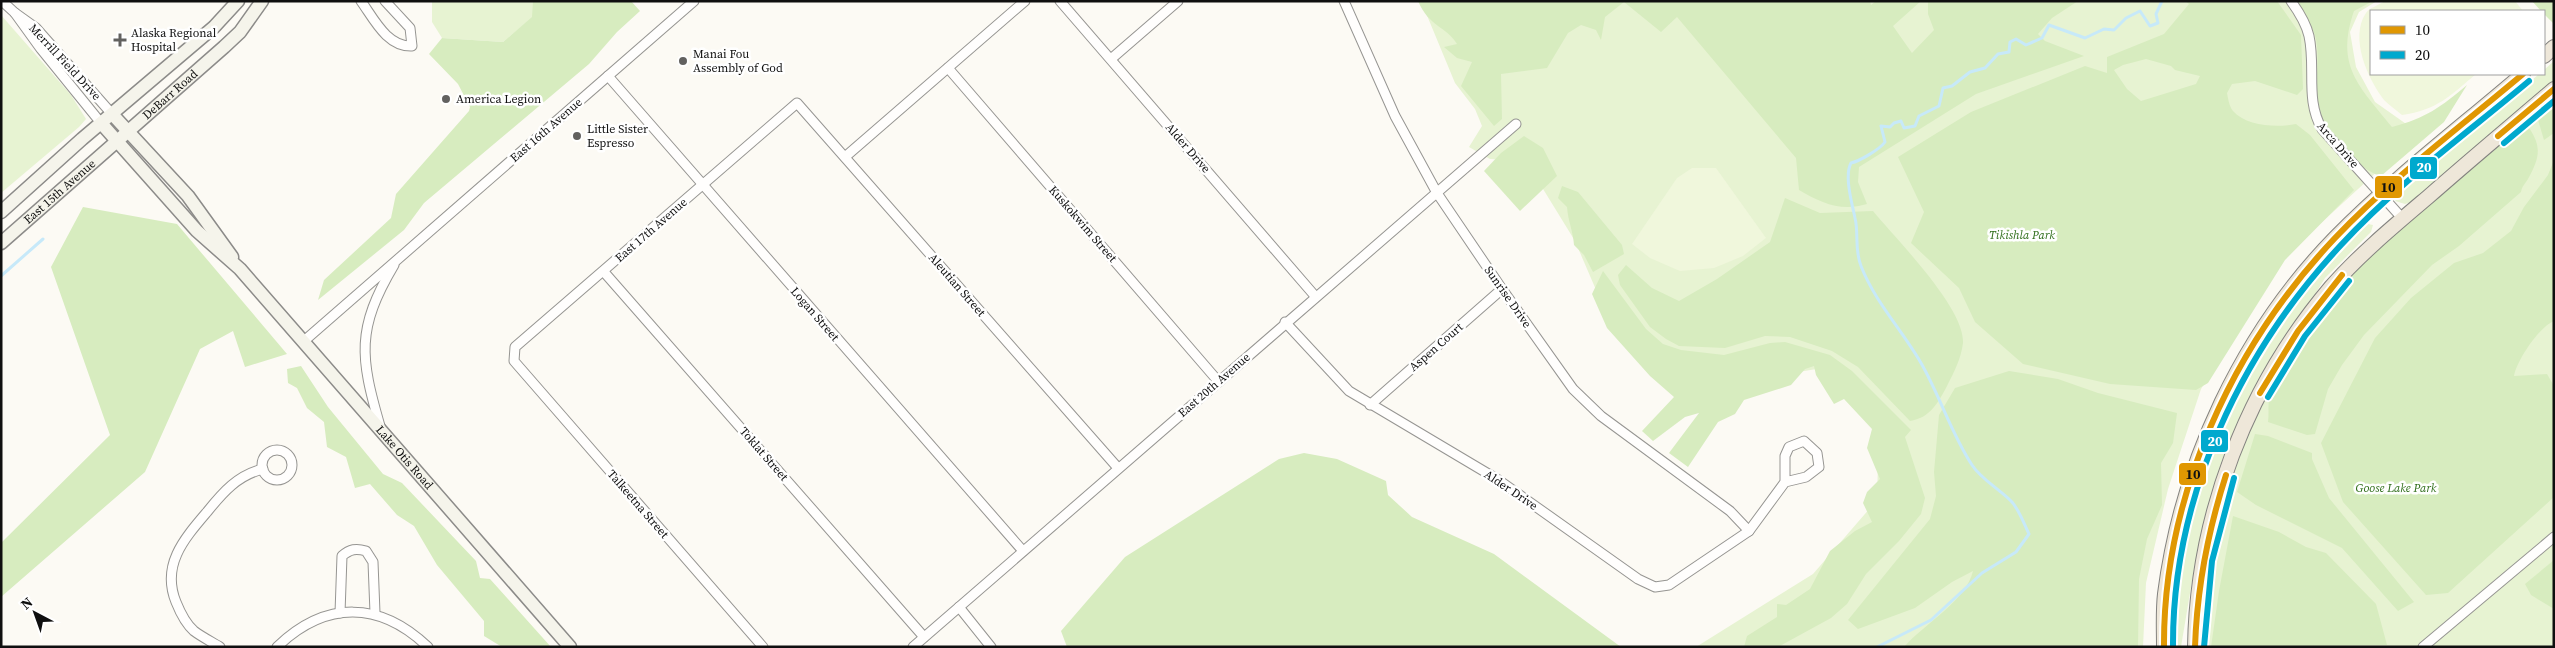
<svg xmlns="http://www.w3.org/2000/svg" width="2555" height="648" viewBox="0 0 2555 648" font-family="'Source Serif 4',serif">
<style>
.green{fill:#e7f3d2}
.forest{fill:#d7ecbf;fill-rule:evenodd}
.pitch{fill:#f0f7dc}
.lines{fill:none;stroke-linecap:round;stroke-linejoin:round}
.stream{stroke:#c7e9f9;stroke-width:3}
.street-casing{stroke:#969592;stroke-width:11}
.secondary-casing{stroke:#8c8b89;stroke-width:15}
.primary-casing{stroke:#83827f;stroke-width:16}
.street{stroke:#fffefd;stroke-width:9}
.secondary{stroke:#f5f4eb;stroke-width:12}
.primary{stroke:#eee7d9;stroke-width:14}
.bus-1-casing{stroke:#fff;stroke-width:10}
.bus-2-casing{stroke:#fff;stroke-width:10}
.bus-1{stroke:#e09702;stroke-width:6}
.bus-2{stroke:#00a9ce;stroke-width:6}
.poi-dot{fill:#62615f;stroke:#fff;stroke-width:2}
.labels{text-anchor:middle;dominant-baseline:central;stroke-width:5;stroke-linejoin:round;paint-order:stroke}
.poi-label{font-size:12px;fill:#0f0f0f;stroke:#fff;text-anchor:start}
.street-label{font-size:12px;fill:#0f0f0f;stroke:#fff}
.park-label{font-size:12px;font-style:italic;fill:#2e6d19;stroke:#fff}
.line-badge{stroke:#fff;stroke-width:2}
.badge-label{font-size:14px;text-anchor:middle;font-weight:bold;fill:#fff}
.pale-badge-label{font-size:14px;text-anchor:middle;font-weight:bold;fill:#111}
</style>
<rect width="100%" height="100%" fill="#fcfaf4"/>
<g class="green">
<path d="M432,1H533V17L503,42L442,38L432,22Z"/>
<path d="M1421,1H2377L2359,12L2350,32L2356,67L2375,102L2419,133L2282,259L2201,389L2168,489L2146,583L2143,647H1696L1813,574L1877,500L1879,424L1823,368L1676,392L1612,327L1575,241L1532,171L1512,160L1490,159L1469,147L1482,126L1475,109L1455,83Z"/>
<path d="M1,15L71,95L86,119L79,127L1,193Z"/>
<path d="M2554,61V80L2417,200L2405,204L2395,201L2405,189L2539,74H2544V70Z"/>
<path d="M2554,97V647H2199L2205,581L2219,515L2240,450L2258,410L2304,335L2334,294Z"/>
<path d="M2368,224L2373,225L2371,232L2325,278L2317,291L2283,345L2224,454L2208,507L2193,575L2181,647H2169C2177,515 2215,402 2297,298C2319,271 2340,245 2368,224Z"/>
</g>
<g class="forest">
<path d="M533,1H631L640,11L617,32L589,64L424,203L404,230L318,300L324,280L391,218L396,194L469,111L470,107L458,84L429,54L442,38L503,42L532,17Z"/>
<path d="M1418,1H1870L1871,5L1876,1H1921L1893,26L1912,53L1934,30L1928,14V1H2078L2052,18L2038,34L2045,41L2084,56L1976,94L1859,167L1858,182L1867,204C1841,212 1821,203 1799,190L1796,158L1677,17L1661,32L1624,2L1605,17L1601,40L1596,30L1581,25L1568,33L1547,68L1501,74L1502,119L1494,126L1461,86L1472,62L1457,58L1444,47L1457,44C1446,26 1429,27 1418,1Z"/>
<path d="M2185,1H2277L2301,35L2303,89L2297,95L2255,81L2232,84L2227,93C2228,98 2229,106 2233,111C2246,126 2277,128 2296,124L2310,135L2354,190L2285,260L2208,383L2196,390L2110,384L2023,364L1975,322L1959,288L1911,243L1924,212L1898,157L1971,112L2085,66L2107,73V57L2164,34L2189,4ZM2146,59L2171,66L2175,70L2200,76L2196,84L2141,101L2127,89L2114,70L2123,65Z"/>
<path d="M2296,1H2373L2354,11C2335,66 2359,86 2392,127C2426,118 2441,107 2467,85L2444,122L2381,176C2359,171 2323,130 2318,108C2314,87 2319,66 2317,46C2316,30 2305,14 2296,1Z"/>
<path d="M2532,1H2554V24L2544,14V11H2541Z"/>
<path d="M2554,107V133L2544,140L2538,120Z"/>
<path d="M2525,122C2541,144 2542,154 2528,179C2525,184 2522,186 2521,192L2459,246L2432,265L2364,335L2342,365L2328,389L2315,434L2307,435L2268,422C2269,415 2268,406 2269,399C2273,380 2285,364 2295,348C2354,257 2443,191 2525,122Z"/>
<path d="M1524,136L1543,148L1557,176L1520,211L1484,171L1501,153Z"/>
<path d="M2554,160V321C2539,327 2517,360 2514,376L2547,374L2554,386V497L2448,593L2426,595L2343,502L2321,443L2375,338L2411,298L2454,263L2483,253L2511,231L2524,207L2548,175Z"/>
<path d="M1562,186L1578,192L1622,245L1624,254L1593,272L1584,255L1574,245C1573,231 1568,221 1567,207L1558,198Z"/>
<path d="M1785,198L1820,213L1873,211C1896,239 1965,308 1963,343C1961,359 1954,372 1947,386C1938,403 1930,418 1910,421L1858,367L1832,351L1790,337L1765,336L1725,348L1679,346L1666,339L1650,327L1620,285L1618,275L1626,265L1652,288L1679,301L1717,279L1770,242Z"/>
<path d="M83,207L177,224L287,354L245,367L233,331L200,349L145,472L1,597V543L110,435L51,267Z"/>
<path d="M1603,271L1646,329L1663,344L1681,350L1724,355L1770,343L1785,342L1830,355L1852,371L1911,430L1905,437L1925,498L1921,514L1899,541L1866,574L1847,604L1831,618L1778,647H1744L1747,636L1777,617V604L1786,605L1810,589L1830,551L1855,531L1872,522L1863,503L1867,492L1880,479L1867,448L1872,429L1844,399L1834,404L1816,375L1814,366L1805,369L1791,385L1744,400L1735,414L1718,422L1688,467L1669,453L1699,413L1685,417L1653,441L1642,431L1674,397L1650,376L1607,328L1592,294Z"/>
<path d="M301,366L328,407L383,474L402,483L476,561L480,578L490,579L551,647H502L484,636V621L437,565L414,526L397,515L370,484L355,488L346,457L327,447L324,422L307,408L297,388L288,383L287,369Z"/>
<path d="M2009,371L2058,379L2098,393L2177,413L2173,443L2161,463L2162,505L2147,539L2139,579L2138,647H1904C1924,624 1966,601 1973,571L1952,582L1915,608L1858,629L1848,620L1930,519L1936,496L1934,472L1939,415L1955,388Z"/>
<path d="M2255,434L2268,436L2312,453V459L2329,498L2414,602L2398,611L2342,548L2256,505L2237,492Z"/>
<path d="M1304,453L1337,459L1386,481L1388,495L1412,517L1494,554L1621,647H1067L1061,631L1125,557L1279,459Z"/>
<path d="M2233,516L2279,532L2306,547L2326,553L2376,604L2387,645L2211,647L2219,591Z"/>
<path d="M2554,560V609L2531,595L2525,584Z"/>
</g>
<g class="pitch">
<path d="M2385,1H2515L2523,11H2371V74H2476C2450,96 2437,110 2402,115C2396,110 2389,105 2384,100C2368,79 2349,38 2366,13C2369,8 2379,5 2385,1Z"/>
<path d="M1692,168H1716L1766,238L1743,256L1714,268L1680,271L1650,258L1632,244L1677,178Z"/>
</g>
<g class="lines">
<g class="stream">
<path d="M1,276L43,239"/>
<path d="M1877,647L1931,620L1982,573L2016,552L2029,534C2024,524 2019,509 2011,501C1999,489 1981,479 1972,465C1951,433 1940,396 1921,363C1902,330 1875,302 1861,266C1854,248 1859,234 1855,218C1852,203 1844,176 1851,163C1860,161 1880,149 1885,142L1881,126L1890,127L1894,123L1901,121L1904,128L1915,126L1919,116L1939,106L1943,88L1952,86L1970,72L1985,68L1998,54L2009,52L2010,42L2016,39L2026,45L2042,38L2049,25L2085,38L2104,29L2114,30L2126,18L2140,11L2150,26L2158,23L2156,14L2162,1"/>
</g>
<g class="street-casing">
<g id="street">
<path d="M2,1L15,13"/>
<path d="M361,1C374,19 387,47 412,46L410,28L385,1"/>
<path d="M1060,1L1315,296"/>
<path d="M1344,1L1395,116L1437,193L1502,289L1573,389L1601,416L1730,511L1749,531"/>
<path d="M2291,1C2299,12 2306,23 2309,36C2316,68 2305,100 2322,129L2402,218"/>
<path d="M1111,59L1178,1"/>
<path d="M948,68L1218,381"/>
<path d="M608,76L1023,551"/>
<path d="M101,123L41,49L15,13L36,28L112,114"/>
<path d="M845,157L1025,1"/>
<path d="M604,272L924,637"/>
<path d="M1285,322L1349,391L1497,479L1638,579L1655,587L1669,585L1749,531L1785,482L1806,477L1819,467L1817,453L1804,441L1789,447L1785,456V482"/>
<path d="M304,341L694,1"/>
<path d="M1370,405L1502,289"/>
<path d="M380,426C360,357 356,329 394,265"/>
<circle cx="277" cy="465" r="15"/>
<path d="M959,607L991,647"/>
<path d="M340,613L342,556C350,549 356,548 366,551L373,562L375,613"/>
<path d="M220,647C212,642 202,637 194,631C186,624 180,612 176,602C161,565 184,539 207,512C223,492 238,475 263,469"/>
<path d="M277,647C326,600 380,601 428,647"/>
<path d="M763,647L514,361L515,347L797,103L1118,468"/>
<path d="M913,647L1516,124"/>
<path d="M2423,647L2554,537"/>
</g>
</g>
<g class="secondary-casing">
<g id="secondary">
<path d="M112,114L188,196L232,257"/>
<path id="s1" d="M101,123L197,231L240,269L570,647"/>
<path d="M1,212L82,139L214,27L238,1"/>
<path id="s2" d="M1,243L224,47L240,32L262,1"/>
</g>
</g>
<g class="primary-casing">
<g id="primary">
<path d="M2544,56L2554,47"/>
<path d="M2164,647C2164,629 2163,611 2165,594C2182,462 2242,334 2335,238C2393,179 2460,128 2523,74"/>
<path d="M2195,647C2197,516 2247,386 2331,287C2360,254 2395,225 2428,197C2470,160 2512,125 2554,89"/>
</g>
</g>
<use href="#street" class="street"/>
<use href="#secondary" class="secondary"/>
<use href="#primary" class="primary"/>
<g class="bus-1-casing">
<g id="bus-1">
<path d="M2498,136L2554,89"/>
<path d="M2260,393L2298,331L2342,275"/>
<path d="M2164,647C2163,496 2232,347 2335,238C2392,178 2460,127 2523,74"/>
<path d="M2195,647C2197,588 2208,531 2226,475"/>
</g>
</g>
<g class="bus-2-casing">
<g id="bus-2">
<path d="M2504,143L2554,101"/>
<path d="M2268,397L2305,336L2349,281"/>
<path d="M2173,647C2172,498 2240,353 2341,245C2397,184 2466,134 2529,81"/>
<path d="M2204,647L2212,561L2234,478"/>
</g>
</g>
<use href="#bus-1" class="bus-1"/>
<use href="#bus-2" class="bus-2"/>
</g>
<g class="poi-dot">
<path d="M117.5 32.5h5v5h5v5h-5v5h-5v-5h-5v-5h5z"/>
<circle cx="683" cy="61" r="5"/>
<circle cx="446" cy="99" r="5"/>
<circle cx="577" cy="136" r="5"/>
</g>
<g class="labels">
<g class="poi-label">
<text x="131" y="33">Alaska Regional<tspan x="131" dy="14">Hospital</tspan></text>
<text x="693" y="54">Manai Fou<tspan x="693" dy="14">Assembly of God</tspan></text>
<text x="456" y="99">America Legion</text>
<text x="587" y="129">Little Sister<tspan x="587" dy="14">Espresso</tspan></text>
</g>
<g class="street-label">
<text transform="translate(65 62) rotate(47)">Merrill Field Drive</text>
<text stroke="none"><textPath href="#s2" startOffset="225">DeBarr Road</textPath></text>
<text transform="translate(546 130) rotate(-41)">East 16th Avenue</text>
<text transform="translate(2338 145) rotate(49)">Arca Drive</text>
<text transform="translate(1188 148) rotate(49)">Alder Drive</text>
<text stroke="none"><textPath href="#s2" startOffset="78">East 15th Avenue</textPath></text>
<text transform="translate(1083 224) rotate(49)">Kuskokwim Street</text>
<text transform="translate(651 230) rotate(-41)">East 17th Avenue</text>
<text transform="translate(957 285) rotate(49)">Aleutian Street</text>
<text transform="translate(1508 297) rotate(55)">Sunrise Drive</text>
<text transform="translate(815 314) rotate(49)">Logan Street</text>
<text transform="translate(1436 347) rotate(-41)">Aspen Court</text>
<text transform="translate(1214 385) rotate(-41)">East 20th Avenue</text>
<text transform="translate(764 454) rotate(49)">Toklat Street</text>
<text stroke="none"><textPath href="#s1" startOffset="452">Lake Otis Road</textPath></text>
<text transform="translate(1511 490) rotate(34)">Alder Drive</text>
<text transform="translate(638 504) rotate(49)">Talkeetna Street</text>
</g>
<g class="park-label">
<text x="2022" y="235">Tikishla Park</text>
<text x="2396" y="488">Goose Lake Park</text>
</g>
</g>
<g class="line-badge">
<rect x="2409" y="156" width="29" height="24" rx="5" fill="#00a9ce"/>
<rect x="2374" y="175" width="29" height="24" rx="5" fill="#e09702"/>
<rect x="2200" y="429" width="29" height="24" rx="5" fill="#00a9ce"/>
<rect x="2178" y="462" width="29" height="24" rx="5" fill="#e09702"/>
</g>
<g class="badge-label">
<text x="2424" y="172">20</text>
<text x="2215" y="446">20</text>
</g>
<g class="pale-badge-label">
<text x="2388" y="192">10</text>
<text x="2193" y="479">10</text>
</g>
<rect width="2555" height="648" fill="none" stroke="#0f0f0f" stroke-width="5"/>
<rect x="2370" y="10" width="175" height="65" fill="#ffffff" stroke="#9f9f9f"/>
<rect x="2380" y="26" width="25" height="8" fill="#e09702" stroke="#9f9f9f"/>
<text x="2415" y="35" font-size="15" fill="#0f0f0f">10</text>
<rect x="2380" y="51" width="25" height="8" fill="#00a9ce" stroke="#9f9f9f"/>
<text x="2415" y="60" font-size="15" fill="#0f0f0f">20</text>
<g transform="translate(35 613) rotate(319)" stroke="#ffffff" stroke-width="4" paint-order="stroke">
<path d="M0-4L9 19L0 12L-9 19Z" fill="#0f0f0f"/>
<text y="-8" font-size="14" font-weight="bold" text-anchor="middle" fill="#0f0f0f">N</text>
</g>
</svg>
